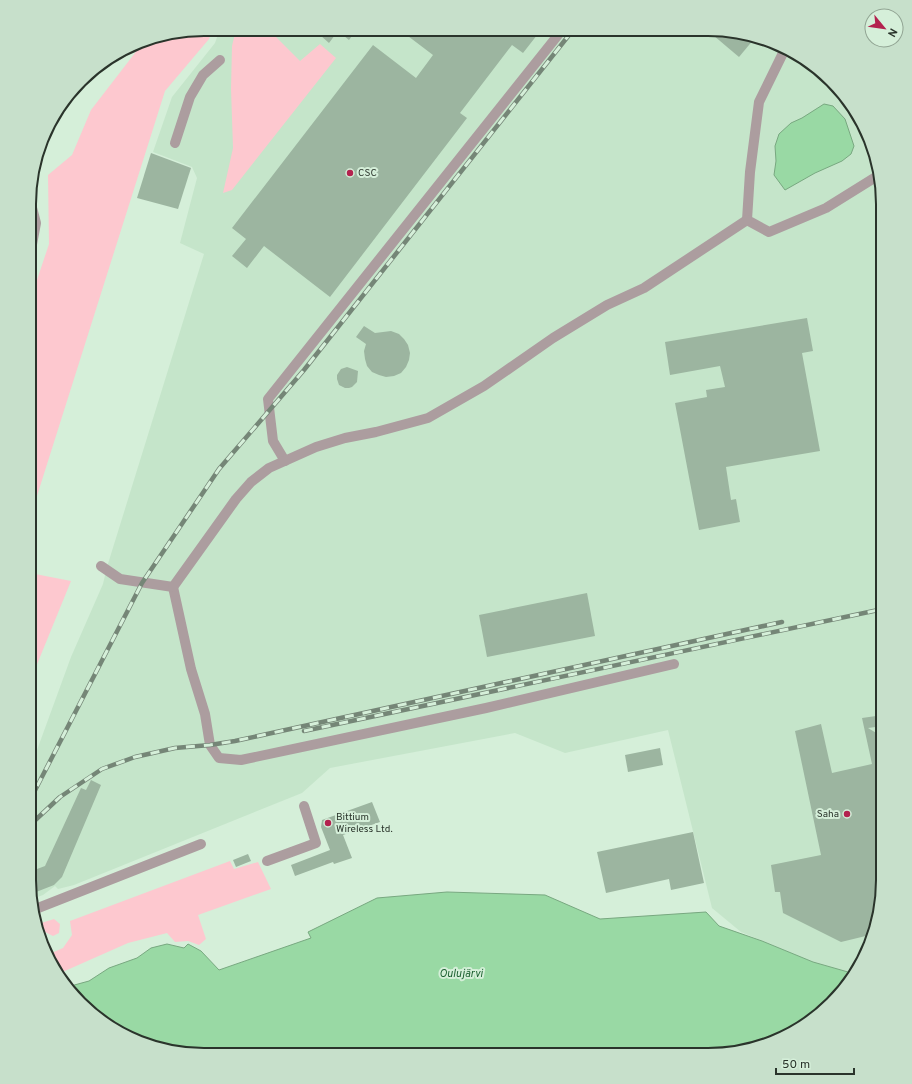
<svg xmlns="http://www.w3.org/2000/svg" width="912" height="1084" viewBox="0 0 912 1084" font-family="Overpass,sans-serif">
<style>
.built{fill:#c5e5ca}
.green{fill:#fdc8cf}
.water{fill:#99d9a4;stroke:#78a880}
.building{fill:#9cb5a0}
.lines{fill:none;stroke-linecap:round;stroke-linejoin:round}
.minor{stroke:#ac9d9f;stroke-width:10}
.rail-casing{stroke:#758677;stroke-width:4.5}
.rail{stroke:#d5efd9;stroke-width:3;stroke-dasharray:9;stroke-linecap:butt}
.poi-dot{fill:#b3224e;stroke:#d5efd9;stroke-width:1.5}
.labels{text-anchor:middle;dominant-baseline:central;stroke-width:4;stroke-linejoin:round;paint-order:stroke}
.poi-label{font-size:10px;fill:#2a342b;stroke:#d5efd9;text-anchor:start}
.water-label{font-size:11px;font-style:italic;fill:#1b5f2f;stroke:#d5efd9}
.rim{fill:none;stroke:#2a342b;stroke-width:2}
</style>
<rect width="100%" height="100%" fill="#d5efd9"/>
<path class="built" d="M220,29L731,31L805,59L859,116L877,158L883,204V892L874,936L855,974L813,962L741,932L712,908L668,730L565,753L515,733L330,768L302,793L74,885L58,889L55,886L43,895L32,899L29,880V772L71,657L103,584L107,567L204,254L180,243L197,178L192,167L153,152L172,97L215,43Z"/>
<g class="green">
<path d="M204,29H213L209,39L165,91L30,518V317L33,307L31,298L49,244L48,175L72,155L91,110L145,40L148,38Z"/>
<path d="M236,29H262L274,35L300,61L320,44L336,58L232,190L223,193L233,148L231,89L232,46Z"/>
<path d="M30,573L71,581L29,684Z"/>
<path d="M230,861L234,869L258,862L271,889L198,915L206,939L199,945L188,941L175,942L167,933L128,943L58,974L53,968L47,955L63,948L72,935L70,921Z"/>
<path d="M54,919L60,924L59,933L53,936L43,931L38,933L35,925Z"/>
</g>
<g class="water">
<path d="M824,104L833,106L845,119L854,146L851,154L842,161L815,173L785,190L774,175L776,161L775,146L779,134L791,123L802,118Z"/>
<path d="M447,892L545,895L600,919L706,912L719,926L762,941L813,962L855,974L854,977L796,1031L719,1055H192L116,1031L80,1004L67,987L89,981L109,968L137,958L151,948L167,944L184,948L188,944L201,951L219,970L311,938L308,932L377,898Z"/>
</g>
<g class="building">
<path d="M324,29H357L349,40L338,31L329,43L320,35Z"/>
<path d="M400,30H541L523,53L512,45L460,113L467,118L330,297L264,246L247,268L232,256L246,239L232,228L373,45L416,78L433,55Z"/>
<path d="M707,30L731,31L754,39L739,57Z"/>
<path d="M151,153L191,168L178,209L137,198Z"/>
<path d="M807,318L813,351L802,353L820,451L726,467L731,500L736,499L740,522L699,530L675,403L707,397L706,390L725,387L720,366L670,375L665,342Z"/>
<path d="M364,326L375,333L391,331L399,334L404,339L408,345L410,353L409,360L406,367L401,373L394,376L386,377L379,375L372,372L367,366L365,359L364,351L366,344L356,337Z"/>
<path d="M347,367L358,371L357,382L352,387L349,388H345L339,385L337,379V375L341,369Z"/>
<path d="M587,593L595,636L487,657L479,615Z"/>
<path d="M883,715V726L868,728L883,737V892L874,934L841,942L783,913L780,892H775L771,865L821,855L795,731L821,724L832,773L872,764L862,718Z"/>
<path d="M660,748L663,765L628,772L625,755Z"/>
<path d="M91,780L101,785L62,877L54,885L31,894L29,872L45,866L81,788L86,790Z"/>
<path d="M372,802L380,822L343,835L352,858L334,864L333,862L295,876L291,865L330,850L321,827L322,820Z"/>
<path d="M693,832L704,883L671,890L669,879L606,893L597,852Z"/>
<path d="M248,854L251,861L236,867L233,860Z"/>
</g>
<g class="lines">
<g class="minor">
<path d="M784,51L759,102L750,172L747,220L769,232L826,208L879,175"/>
<path d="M175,143L190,97L203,75L220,60"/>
<path d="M30,255L36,223L30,200"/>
<path d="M285,461L273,441L268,399L562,30"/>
<path d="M101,566L120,579L173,587L191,669L205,714L210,745L219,758L241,760L486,708L674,664"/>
<path d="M173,587L236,499L251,482L269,468L316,447L345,438L376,432L428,418L484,386L553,338L607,305L644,288L747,220"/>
<path d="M267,861L316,843L304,806"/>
<path d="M33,910L201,844"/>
</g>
<g class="rail-casing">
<g id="rail">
<path d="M304,731L883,609"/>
<path d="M29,802L142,583L219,469L304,370L573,30"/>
<path d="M29,826L60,797L102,769L135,757L175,748L210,745L235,741L782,622"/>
</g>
</g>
<use href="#rail" class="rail"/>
</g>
<g class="poi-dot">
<circle cx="350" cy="173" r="4"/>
<circle cx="847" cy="814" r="4"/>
<circle cx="328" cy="823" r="4"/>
</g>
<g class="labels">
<g class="poi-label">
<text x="358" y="173">CSC</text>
<text x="839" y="814" text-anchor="end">Saha</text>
<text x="336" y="817">Bittium<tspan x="336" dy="12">Wireless Ltd.</tspan></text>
</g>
<g class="water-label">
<text x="461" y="974">Oulujärvi</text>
</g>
</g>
<path d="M0 0H912V1084H0ZM204 36H708A168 168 0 0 1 876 204V880A168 168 0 0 1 708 1048H204A168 168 0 0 1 36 880V204A168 168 0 0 1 204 36Z" fill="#c7e0cb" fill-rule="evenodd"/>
<path class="rim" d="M204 36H708A168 168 0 0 1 876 204V880A168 168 0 0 1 708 1048H204A168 168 0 0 1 36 880V204A168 168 0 0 1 204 36Z"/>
<g transform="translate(884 28) rotate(119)"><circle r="19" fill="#d5efd9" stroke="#91a493"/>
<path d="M0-3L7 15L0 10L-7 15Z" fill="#b3224e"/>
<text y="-6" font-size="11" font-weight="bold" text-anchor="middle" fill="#2a342b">N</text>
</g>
<path d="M776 1068v6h78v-6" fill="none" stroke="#2a342b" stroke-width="2"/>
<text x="782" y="1068" font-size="12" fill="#2a342b" stroke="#d5efd9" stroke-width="3" paint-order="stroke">50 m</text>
</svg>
